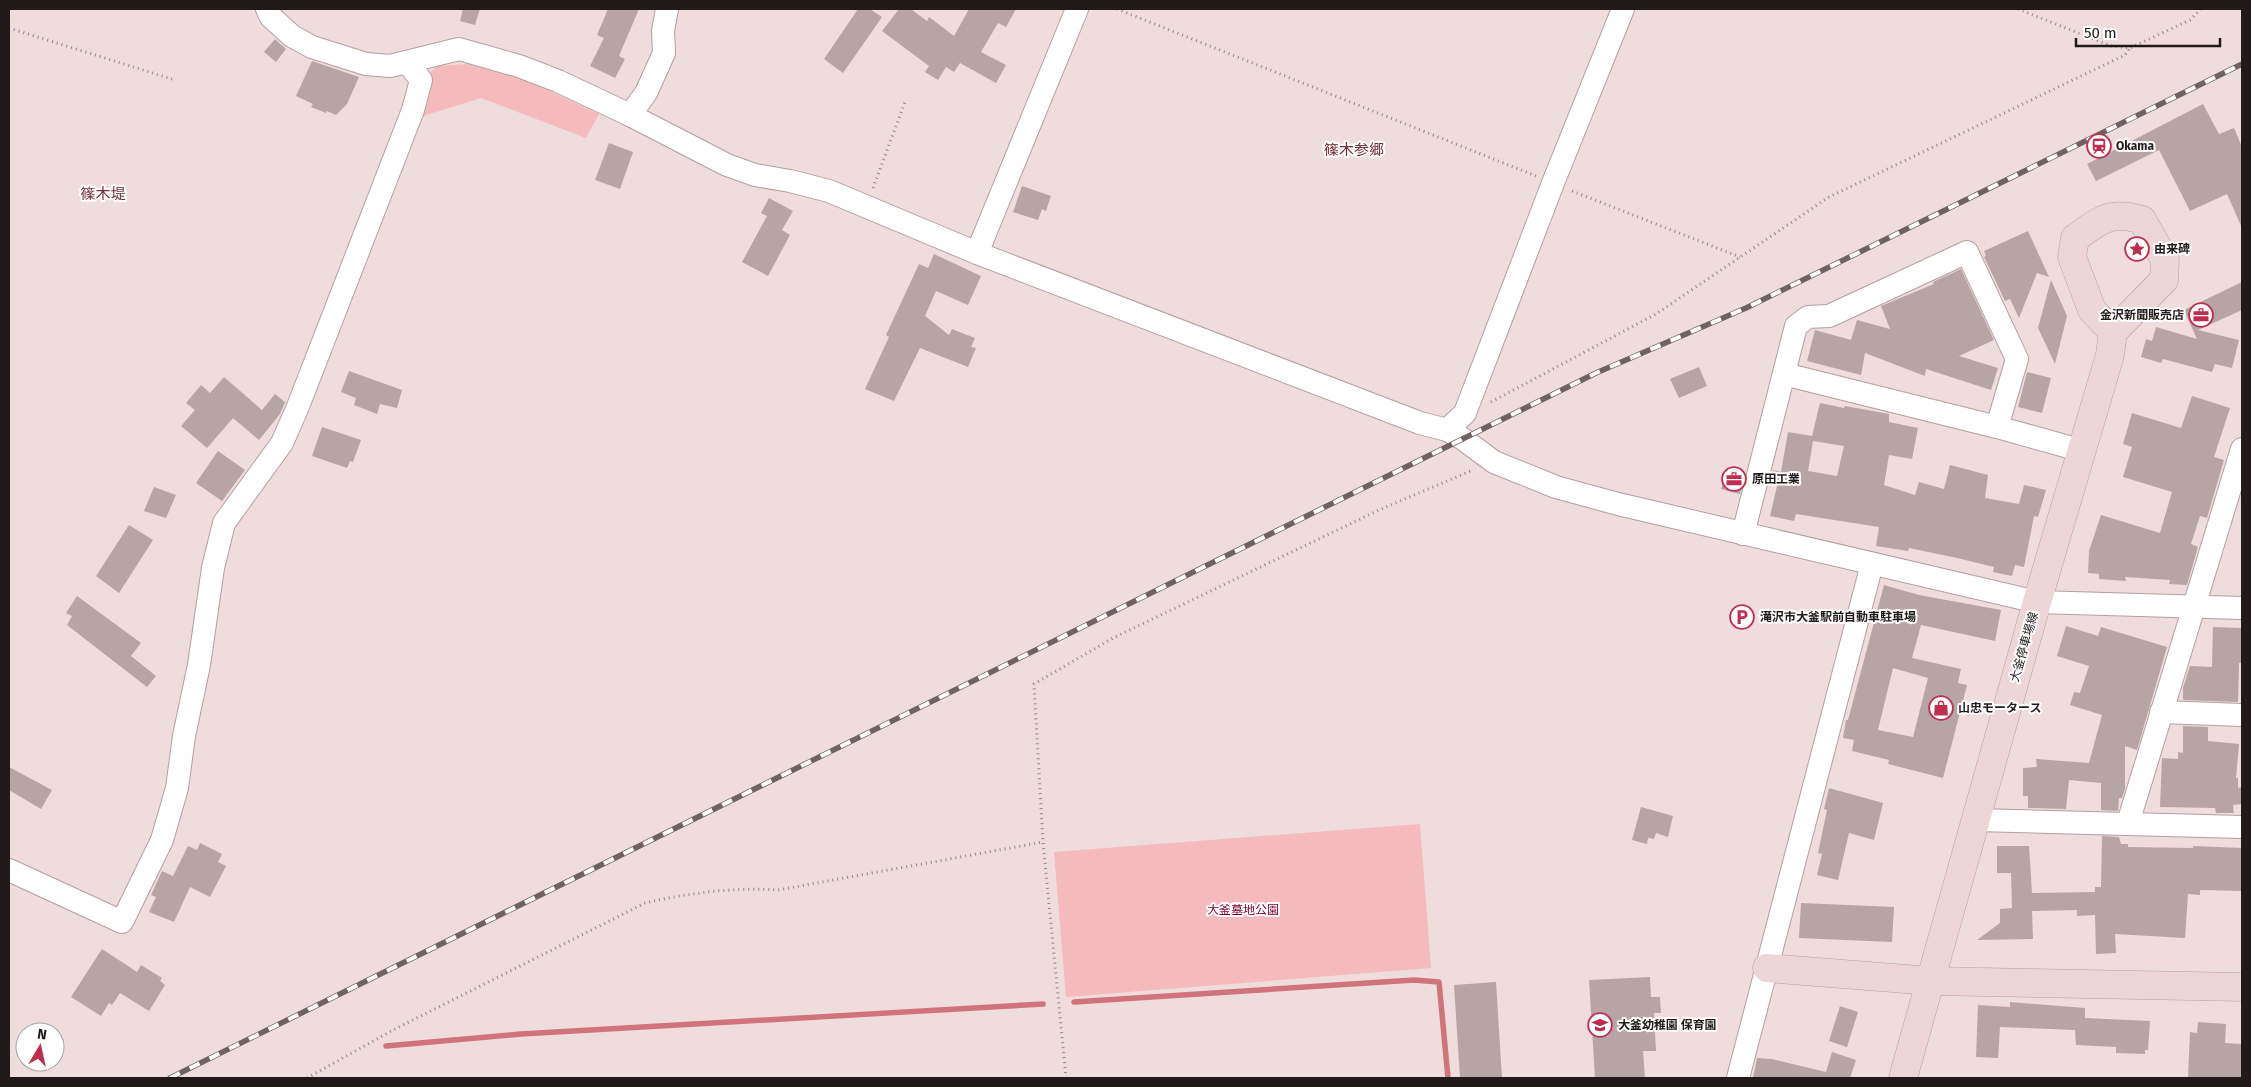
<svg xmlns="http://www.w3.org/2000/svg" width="2251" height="1087" viewBox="0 0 2251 1087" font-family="'Fira Sans','Noto Sans JP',sans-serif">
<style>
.green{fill:#f5babd}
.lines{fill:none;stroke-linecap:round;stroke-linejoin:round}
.stream{stroke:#d0737d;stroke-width:5.5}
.building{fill:#b7a5a5;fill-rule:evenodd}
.street-casing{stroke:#b2a0a1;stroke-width:24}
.secondary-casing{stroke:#b2a0a1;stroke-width:29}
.path{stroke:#948687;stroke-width:3;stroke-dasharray:1 4;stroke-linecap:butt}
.street{stroke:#fff;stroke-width:22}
.secondary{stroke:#edd6d8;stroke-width:28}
.rail-casing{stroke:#6e6263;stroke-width:5.5}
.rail{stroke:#fff;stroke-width:4;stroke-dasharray:11;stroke-linecap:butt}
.labels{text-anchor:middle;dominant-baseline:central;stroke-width:4;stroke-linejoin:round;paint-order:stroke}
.poi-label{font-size:12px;font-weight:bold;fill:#211a1a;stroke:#fff;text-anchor:start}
.street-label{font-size:12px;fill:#211a1a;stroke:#fff}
.park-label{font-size:12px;fill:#7b0127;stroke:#fff}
.quarter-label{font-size:15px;fill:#742e37;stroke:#fff}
</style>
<rect width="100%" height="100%" fill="#efdcdd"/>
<g class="green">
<path d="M468,64L526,80L599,114L586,138L481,98L420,117L429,74L437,66Z"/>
<path d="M1420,824L1431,968L1066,997L1054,852Z"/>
</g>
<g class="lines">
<g class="stream">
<path d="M1074,1002L1414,980L1439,982L1448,1078"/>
<path d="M386,1046L521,1034L1043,1004"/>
</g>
</g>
<g class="building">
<path d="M463,9H480L475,25L460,21Z"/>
<path d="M608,9H639L619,56L625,59L615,78L590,66L604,38L597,35Z"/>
<path d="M858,9H870L882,17L843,73L824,59Z"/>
<path d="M899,9H911L927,21L929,17L954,36L969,9H1016L1006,27L998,23L981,52L1006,65L996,83L960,63L954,72L946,67L938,80L925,72L929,66L882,31Z"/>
<path d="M275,39L286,49L276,62L264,52Z"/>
<path d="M312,61L359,77L347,104L336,115L327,111L326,113L311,107L313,104L296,96Z"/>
<path d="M2203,104L2219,134L2234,128L2242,147V228L2227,194L2190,211L2159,150L2096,181L2087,164Z"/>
<path d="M609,143L633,152L620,189L595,180Z"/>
<path d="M1022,186L1051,196L1046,211L1042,209L1038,220L1013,212Z"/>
<path d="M769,198L793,211L782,230L790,235L768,276L742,262L767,216L761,213Z"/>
<path d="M2028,231L2049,277L2037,273L2019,318L2010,299L2005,301L1984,257L1986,256L1984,251Z"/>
<path d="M934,254L981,276L968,305L936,291L925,316L949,335L952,329L975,338L971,347L976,348L968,367L920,348L894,401L865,389L889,337L886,335L919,264L928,268Z"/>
<path d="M1961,269L1994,340L1959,356L1998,368L1991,390L1926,369L1925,376L1865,353L1861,375L1807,361L1815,330L1851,340L1857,320L1890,329L1881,306L1934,284L1933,282Z"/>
<path d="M2051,280L2067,316L2055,364L2038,328Z"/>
<path d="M2242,282V310L2198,330L2239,340L2232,368L2215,364L2212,372L2163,359L2161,363L2141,357L2146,339L2152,341L2156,327L2197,339L2184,310Z"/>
<path d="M1699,367L1707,386L1679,398L1670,379Z"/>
<path d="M349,371L402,390L397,408L380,404L377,414L354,405L356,398L341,392Z"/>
<path d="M2027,372L2051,378L2042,413L2018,407Z"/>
<path d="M224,377L262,410L275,394L285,402L280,414L259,440L233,418L207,448L181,426L195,410L186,403L201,385L210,393Z"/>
<path d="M2192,396L2230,408L2214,457L2224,460L2207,518L2200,516L2191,544L2198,547L2187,585L2169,584L2170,580L2125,577L2126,581L2099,579V574L2088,573L2089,551L2101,515L2160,533L2172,492L2123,477L2132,447L2123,444L2132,413L2181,428Z"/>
<path d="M1820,403L1844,408L1845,406L1889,414V422L1918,428L1912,459L1889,455L1884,485L1915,495L1919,482L1944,489L1950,465L1988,475L1985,498L2019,504L2024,485L2046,490L2038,517L2034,516L2024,567L2015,565L2012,576L1993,572L1994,567L1957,558L1909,548L1908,551L1876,546L1879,527L1796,514L1794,521L1770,516L1777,486L1769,484L1773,470L1781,472L1788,432L1812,436ZM1813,441L1844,446L1837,476L1808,471Z"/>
<path d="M322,427L361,440L353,462L350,461L347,468L312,456Z"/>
<path d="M218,451L245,470L222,501L196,483Z"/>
<path d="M1727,469L1745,474L1740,494L1721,489Z"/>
<path d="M154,487L176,495L166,518L144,511Z"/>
<path d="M129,525L153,540L119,593L96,576Z"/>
<path d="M1884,585L1919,595L2001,610L1995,641L1921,625L1912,658L1961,669L1958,683L1967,685L1943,778L1888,764L1889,760L1852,751L1854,740L1843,738L1846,720H1848ZM1893,668L1928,678L1913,737L1878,730Z"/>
<path d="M77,596L141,643L131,656L156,676L147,687L67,625L72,616L66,613Z"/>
<path d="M2066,626L2098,636L2101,627L2167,647L2137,750L2125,746V789L2122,798H2119L2118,811L2101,810V783L2069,780L2066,809L2028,808V796H2023V768L2037,767L2036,759L2089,763L2102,715L2070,705L2074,692L2080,693L2089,666L2057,656Z"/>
<path d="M2213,627L2242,628V663H2239L2238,702L2183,700V688L2190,666L2212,667Z"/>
<path d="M2183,726L2208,727V741L2239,744L2236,778H2238V788L2242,787V804L2233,805L2234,813H2216L2215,808L2160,807L2162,758L2178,759V752L2183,753Z"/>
<path d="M9,767L52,790L41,809L9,790Z"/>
<path d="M1829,788L1883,803L1874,840L1849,833L1838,880L1817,875L1822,854L1818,853L1827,810L1824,809Z"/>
<path d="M1641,807L1673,816L1668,837L1656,833L1654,839L1648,838L1647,844L1632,840Z"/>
<path d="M2102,836L2119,837L2121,844H2128V847L2193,848V846L2242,848V891L2200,890V895L2188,894L2185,938L2115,934L2116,953L2096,954L2095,915L2077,916V910L2032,911L2033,939L1977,940L2000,923V909L2012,908L2011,873H1997V846H2029L2032,893L2095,892V887H2101Z"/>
<path d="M200,843L222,854L218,862L226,866L210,897L190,887L174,922L149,912L156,897L151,895L162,871L173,876L188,846L197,850Z"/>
<path d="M1801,903L1894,907L1892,942L1799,938Z"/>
<path d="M102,949L137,972L141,965L162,978L160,981L165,985L149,1011L120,993L112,1005L109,1003L101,1016L71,997Z"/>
<path d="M1650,977L1651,997H1660L1661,1013H1654L1656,1051H1643L1645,1078H1595L1589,980Z"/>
<path d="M1496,982L1502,1078H1460L1454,985Z"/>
<path d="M2010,1002L2085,1008V1018L2150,1021L2148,1050H2145V1054L2116,1053V1047L2076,1045L2075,1030L2000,1027L1998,1058L1976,1057L1978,1005L2010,1007Z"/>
<path d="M1840,1006L1858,1012L1847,1047L1829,1041Z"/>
<path d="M2198,1022L2226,1024L2225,1043L2242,1044V1078H2188L2190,1032L2197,1033Z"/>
<path d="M1832,1052L1856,1060L1850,1078H1753L1757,1058L1772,1059L1826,1072Z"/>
</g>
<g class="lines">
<g class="street-casing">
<g id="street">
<path d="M267,9L271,17L292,36L312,47L366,64L390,66L459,49L519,66L558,81L630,115L727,165L755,175L790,181L829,191L977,253L1420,423L1447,430L1463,439L1494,462L1556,487L1618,504L2037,602L2242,608"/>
<path d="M630,115L646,93L664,53L663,31L667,9"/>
<path d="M977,253L1077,9"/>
<path d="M1784,374L1997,427L2083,451"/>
<path d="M1447,430L1465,413L1553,183L1623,9"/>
<path d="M1743,534L1796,326L1808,317L1829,316L1967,252L2017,359L1997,427"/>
<path d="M2161,712L2242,715"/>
<path d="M1975,820L2242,827"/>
<path d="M2128,823L2242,449"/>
<path d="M9,870L122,922L162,840L177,788L184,736L199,665L213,568L224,523L282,443L297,409L413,110L421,80L407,62"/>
<path d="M1738,1078L1872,564"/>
</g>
</g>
<g class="secondary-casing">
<g id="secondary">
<path d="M1767,968L1931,981L2242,987"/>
<path d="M1903,1078L2037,602L2110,355L2113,332L2164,280L2165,260L2142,220C2109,210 2101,220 2075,238L2072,257L2092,310L2113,332"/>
</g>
</g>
<g class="path">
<path d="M1117,9L1536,176"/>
<path d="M2018,9L2111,46L2130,48L2190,20L2201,9"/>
<path d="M9,28L175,80"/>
<path d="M873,188L905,102"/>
<path d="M1572,191L1740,257"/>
<path d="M1491,402L1656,314L1829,197L2125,55L2130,48"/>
<path d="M307,1078L395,1029L645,903C688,893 734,887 778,890L1043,842"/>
<path d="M1066,1078L1043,842L1034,684L1113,638L1379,510L1473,470"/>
</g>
<use href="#street" class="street"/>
<use href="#secondary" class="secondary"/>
<g class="rail-casing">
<path id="rail" d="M170,1078L1596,373L1746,308L2242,64"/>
</g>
<use href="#rail" class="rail"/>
</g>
<defs>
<g id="station-ring" transform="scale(1.25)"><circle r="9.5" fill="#fff" stroke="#bf2f4d" stroke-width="1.5"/><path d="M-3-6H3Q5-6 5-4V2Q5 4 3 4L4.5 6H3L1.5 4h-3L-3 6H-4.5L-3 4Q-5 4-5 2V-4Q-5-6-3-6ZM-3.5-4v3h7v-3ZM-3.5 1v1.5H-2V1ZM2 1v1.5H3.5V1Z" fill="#bf2f4d"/></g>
<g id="sight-ring" transform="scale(1.25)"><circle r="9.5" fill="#fff" stroke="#bf2f4d" stroke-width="1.5"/><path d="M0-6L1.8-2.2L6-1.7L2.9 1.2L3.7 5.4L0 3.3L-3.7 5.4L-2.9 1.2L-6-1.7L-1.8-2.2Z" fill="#bf2f4d"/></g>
<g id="office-ring" transform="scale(1.25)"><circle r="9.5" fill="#fff" stroke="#bf2f4d" stroke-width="1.5"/><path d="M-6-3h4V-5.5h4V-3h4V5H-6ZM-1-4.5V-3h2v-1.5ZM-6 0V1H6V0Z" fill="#bf2f4d"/></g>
<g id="parking-ring" transform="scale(1.25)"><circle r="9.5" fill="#fff" stroke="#bf2f4d" stroke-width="1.5"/><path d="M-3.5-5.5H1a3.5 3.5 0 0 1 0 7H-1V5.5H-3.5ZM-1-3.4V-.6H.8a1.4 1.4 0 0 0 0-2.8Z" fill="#bf2f4d"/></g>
<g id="shop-ring" transform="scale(1.25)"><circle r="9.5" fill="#fff" stroke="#bf2f4d" stroke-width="1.5"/><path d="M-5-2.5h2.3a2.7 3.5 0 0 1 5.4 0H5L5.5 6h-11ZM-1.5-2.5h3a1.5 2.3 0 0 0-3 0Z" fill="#bf2f4d"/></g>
<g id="school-ring" transform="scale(1.25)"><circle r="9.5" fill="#fff" stroke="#bf2f4d" stroke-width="1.5"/><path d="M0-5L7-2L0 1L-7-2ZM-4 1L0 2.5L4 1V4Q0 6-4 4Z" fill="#bf2f4d"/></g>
</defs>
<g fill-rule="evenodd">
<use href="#station-ring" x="2099" y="146"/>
<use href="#sight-ring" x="2137" y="249"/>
<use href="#office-ring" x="2201" y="315"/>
<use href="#office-ring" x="1734" y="479"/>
<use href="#parking-ring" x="1742" y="617"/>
<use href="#shop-ring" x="1941" y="708"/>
<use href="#school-ring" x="1600" y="1025"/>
</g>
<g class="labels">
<g class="poi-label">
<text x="2116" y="146">Okama</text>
<text x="2154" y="249">由来碑</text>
<text x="2184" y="315" text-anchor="end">金沢新聞販売店</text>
<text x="1752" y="479">原田工業</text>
<text x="1760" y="617">滝沢市大釜駅前自動車駐車場</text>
<text x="1958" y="708">山忠モータース</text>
<text x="1618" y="1025">大釜幼稚園 保育園</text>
</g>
<g class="street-label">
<text transform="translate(2024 647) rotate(-74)">大釜停車場線</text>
</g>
<g class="park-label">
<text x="1243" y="910">大釜墓地公園</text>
</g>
<g class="quarter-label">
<text x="1354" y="150">篠木参郷</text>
<text x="103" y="194">篠木堤</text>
</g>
</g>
<rect width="2251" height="1087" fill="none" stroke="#211a1a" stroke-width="20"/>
<g transform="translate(40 1047) rotate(9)"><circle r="24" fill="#ffffff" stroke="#a6a3a3"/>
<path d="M0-4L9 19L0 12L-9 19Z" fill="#bf2f4d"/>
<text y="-8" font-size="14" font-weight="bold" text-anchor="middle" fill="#211a1a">N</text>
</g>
<path d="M2076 38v8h144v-8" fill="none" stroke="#211a1a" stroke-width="2.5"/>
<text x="2084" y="38" font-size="15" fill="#211a1a" stroke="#ffffff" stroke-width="4" paint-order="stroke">50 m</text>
</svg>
